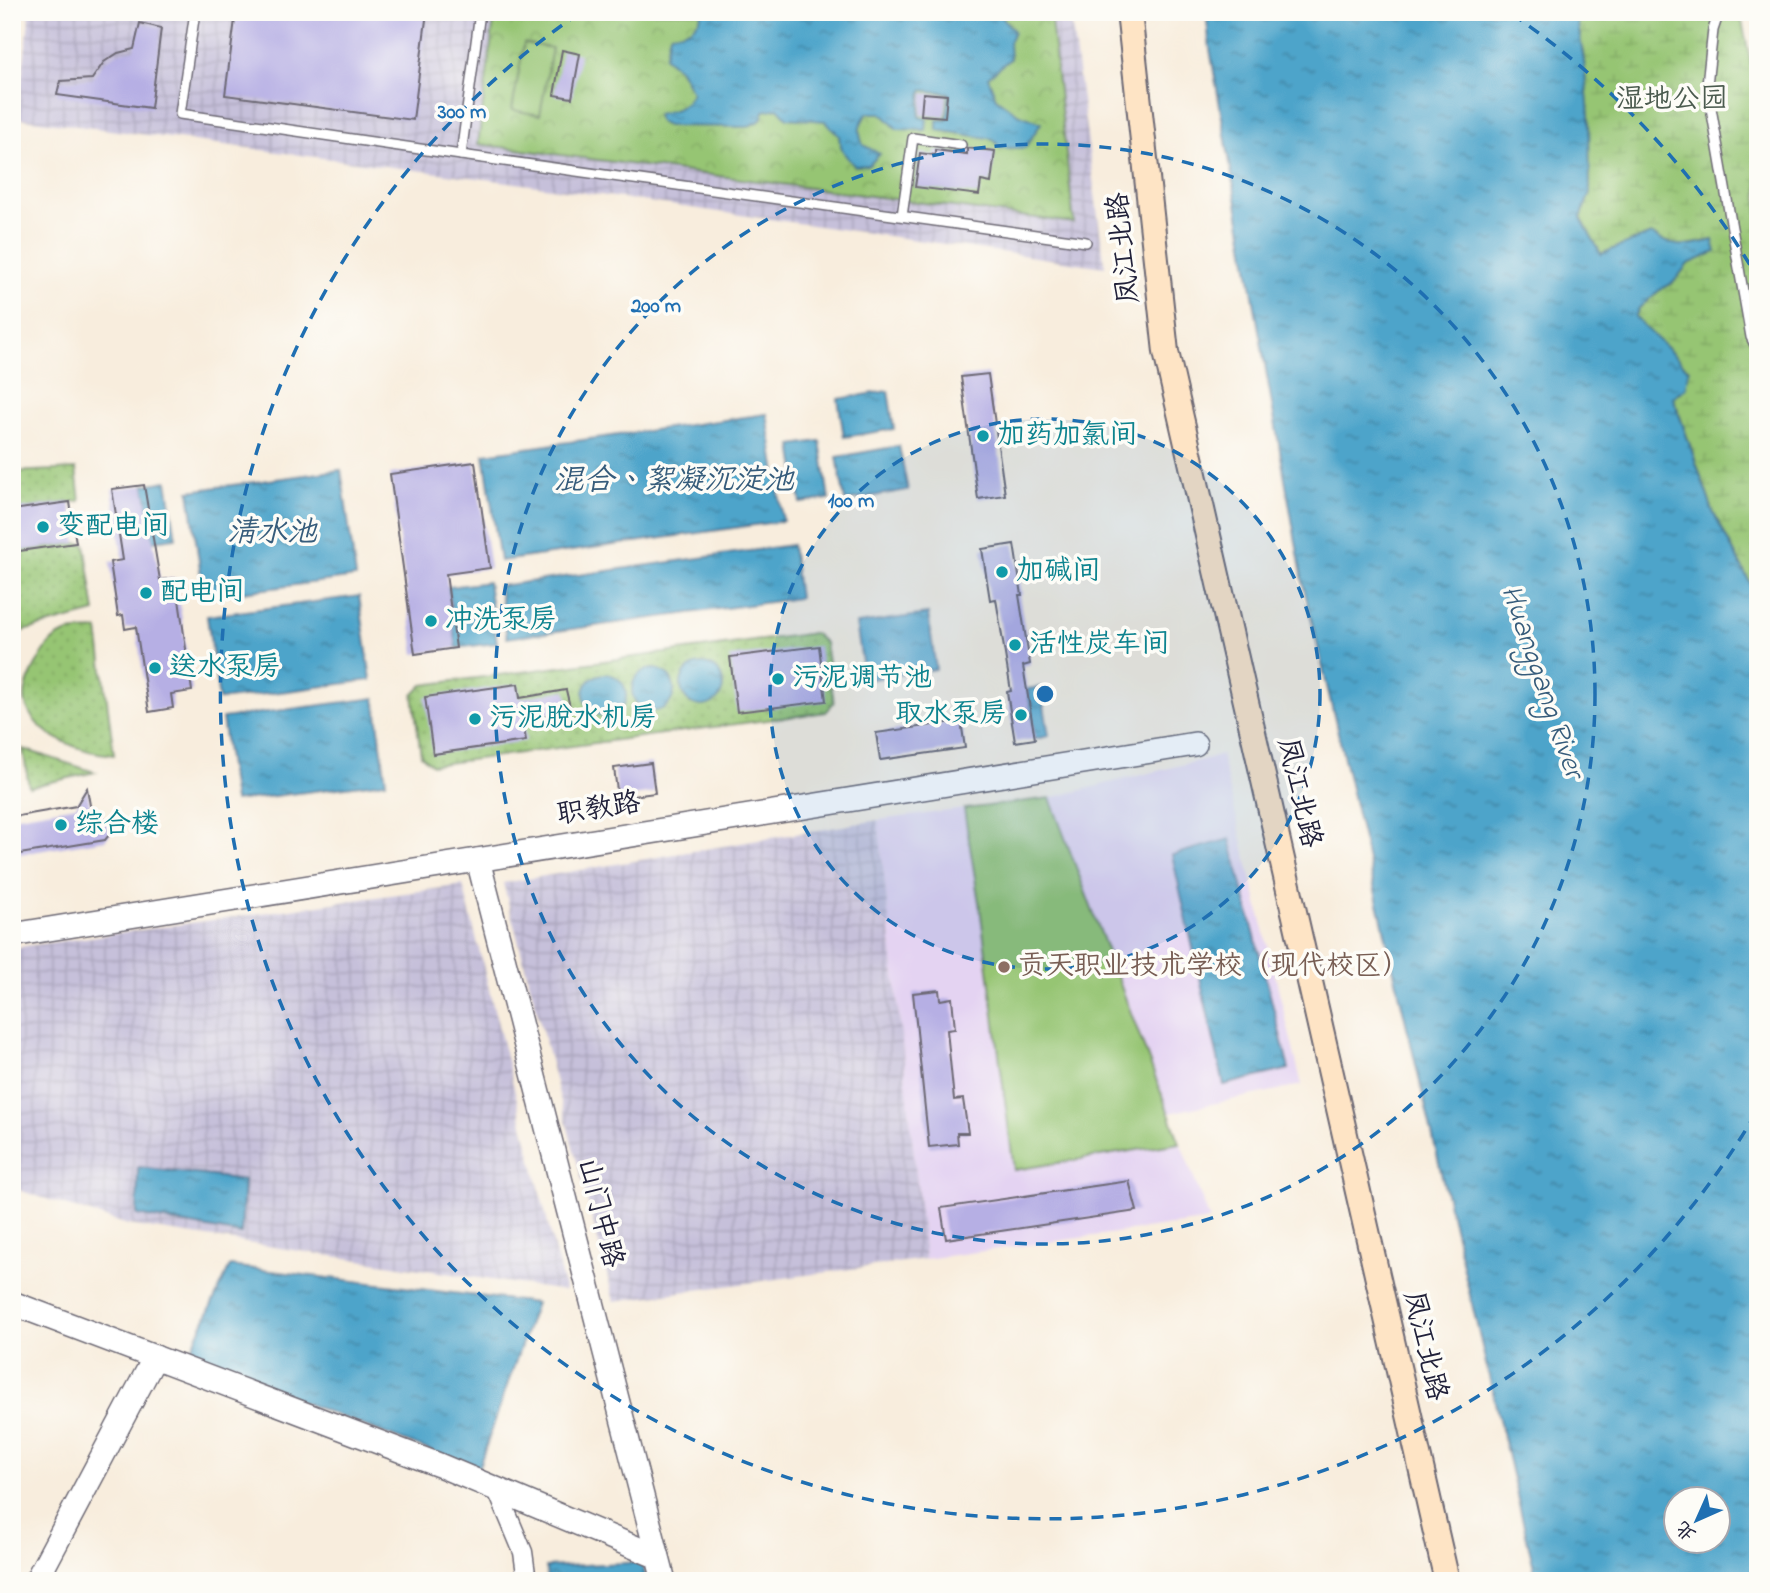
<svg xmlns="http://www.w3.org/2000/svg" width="1770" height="1593" viewBox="0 0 1770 1593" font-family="'Indie Flower','LXGW WenKai TC',sans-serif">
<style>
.built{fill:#e4d3f2}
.industrial{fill:url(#industrial-grid)}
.grass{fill:url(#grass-dots);stroke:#5c7457;stroke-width:2}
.wetland{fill:url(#wetland-marsh);stroke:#5c7457;stroke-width:2}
.park{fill:url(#park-crowns);stroke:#5c7457;stroke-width:2}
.pitch{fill:#96c573;stroke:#5c7457;stroke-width:2}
.water{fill:url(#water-ripples);stroke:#386382;stroke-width:2;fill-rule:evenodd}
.building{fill:#b6afe4}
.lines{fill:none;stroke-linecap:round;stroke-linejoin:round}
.service-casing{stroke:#6d6974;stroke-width:12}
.minor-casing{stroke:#6d6974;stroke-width:21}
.tertiary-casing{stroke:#6d6974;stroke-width:26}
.secondary-casing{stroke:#6d6974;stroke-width:28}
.service{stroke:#fff;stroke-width:9}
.minor{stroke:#fff;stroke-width:18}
.tertiary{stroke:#fff;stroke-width:23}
.secondary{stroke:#fee4c5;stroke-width:24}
.ring{fill:none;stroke:#1f6fb2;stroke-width:3.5;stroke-dasharray:12 9}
.culture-dot{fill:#0f9aa8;stroke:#fdfcf7;stroke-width:2.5}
.education-dot{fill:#8d6e63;stroke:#fdfcf7;stroke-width:2.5}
.labels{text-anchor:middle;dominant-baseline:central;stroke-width:7;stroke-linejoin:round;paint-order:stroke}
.park-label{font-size:28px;fill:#4b5b4f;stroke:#fdfcf7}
.street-label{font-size:28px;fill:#22223b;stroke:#fdfcf7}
.culture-label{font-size:28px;fill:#0d838f;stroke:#fdfcf7;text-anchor:start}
.education-label{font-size:28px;fill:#785e54;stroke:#fdfcf7;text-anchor:start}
.water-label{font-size:30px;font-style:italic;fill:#365c7b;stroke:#fdfcf7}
.centre{fill:#1f6fb2;stroke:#fdfcf7;stroke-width:3.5}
.ring-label{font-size:21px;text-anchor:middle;font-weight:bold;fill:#1f6fb2;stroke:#fdfcf7;stroke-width:7;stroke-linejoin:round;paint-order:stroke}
</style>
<defs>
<pattern id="industrial-grid" width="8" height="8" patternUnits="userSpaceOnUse" patternTransform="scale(1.75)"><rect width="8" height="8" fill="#c6c0da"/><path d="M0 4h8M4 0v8" fill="none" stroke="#aaa5bc"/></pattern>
<pattern id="grass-dots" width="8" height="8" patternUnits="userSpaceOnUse" patternTransform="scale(1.75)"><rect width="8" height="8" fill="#96c573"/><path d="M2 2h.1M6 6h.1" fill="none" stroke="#81a964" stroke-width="1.8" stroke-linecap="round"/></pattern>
<pattern id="wetland-marsh" width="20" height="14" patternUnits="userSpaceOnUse" patternTransform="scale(1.75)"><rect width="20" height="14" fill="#96c573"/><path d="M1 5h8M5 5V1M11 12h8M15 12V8" fill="none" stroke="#81a964"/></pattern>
<pattern id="park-crowns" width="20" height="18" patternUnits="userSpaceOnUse" patternTransform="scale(1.75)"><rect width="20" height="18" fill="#96c573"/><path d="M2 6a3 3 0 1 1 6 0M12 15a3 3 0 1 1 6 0" fill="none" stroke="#81a964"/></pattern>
<pattern id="water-ripples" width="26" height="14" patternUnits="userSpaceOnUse" patternTransform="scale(1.75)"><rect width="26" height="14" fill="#4ea4ca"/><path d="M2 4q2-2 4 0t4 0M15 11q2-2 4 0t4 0" fill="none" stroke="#4085a5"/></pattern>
</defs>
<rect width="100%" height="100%" fill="#fdfcf7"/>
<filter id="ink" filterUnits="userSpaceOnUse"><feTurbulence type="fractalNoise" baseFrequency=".0143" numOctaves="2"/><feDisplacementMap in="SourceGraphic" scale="14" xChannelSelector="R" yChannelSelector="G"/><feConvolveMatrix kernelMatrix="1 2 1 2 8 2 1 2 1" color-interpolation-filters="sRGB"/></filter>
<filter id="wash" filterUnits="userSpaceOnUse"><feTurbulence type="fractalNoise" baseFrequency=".00686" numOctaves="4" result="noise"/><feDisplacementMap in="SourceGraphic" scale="28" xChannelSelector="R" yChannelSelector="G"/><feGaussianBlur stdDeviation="1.57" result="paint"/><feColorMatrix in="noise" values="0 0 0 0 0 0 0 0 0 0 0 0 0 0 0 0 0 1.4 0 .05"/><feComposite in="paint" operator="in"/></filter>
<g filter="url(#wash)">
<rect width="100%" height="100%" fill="#f8eddd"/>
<path class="built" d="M1221,755L1302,1085L1169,1113L1210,1220L925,1259L878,820L1050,798Z"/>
<g class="industrial">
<path d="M30,12H1070L1105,267L516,183L17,118Z"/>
<path d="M878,820L925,1259L614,1301L503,883Z"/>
<path d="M463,885L565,1291L128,1225L12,1188V948Z"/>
</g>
<g class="grass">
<path d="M76,469L80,501L12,510V472Z"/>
<path d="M76,543L85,544L95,612L12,634V552Z"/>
<path d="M98,630L114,755C84,753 35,737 26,704C22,691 31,674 37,663C45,650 50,638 66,633C75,630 88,631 98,630Z"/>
<path d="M814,633L825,643L834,702L826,712L432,765L421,755L413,695L423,685Z"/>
<path d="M23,749L95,772L29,787Z"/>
</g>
<path class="wetland" d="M1576,12H1740L1758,97V598L1714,514L1673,396L1689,370L1635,318L1639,308L1662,288L1673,283L1688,264L1715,252L1712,240C1686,246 1675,250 1651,234L1601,254L1581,218L1590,192L1584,61Z"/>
<path class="park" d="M495,12H1050L1074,223L478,144Z"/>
<g class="pitch">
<path d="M524,43L552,48L540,115L512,110Z"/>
<path d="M1050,798L1180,1143L1014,1170L981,915L964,809Z"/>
</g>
<g class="water">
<path d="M702,12H817L852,17L858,12H1001L1002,17L1014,31L1009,43L1010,59L988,77L996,98L1018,114L1041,123L1025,148H1000L993,139L937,130V120H947L949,93L922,90L919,117L927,119L926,130L897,129L881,113H868C858,124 858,132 863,145L880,154L869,165L855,166C845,156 840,149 839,136L825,121L787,118L778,108L764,111L761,120L747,127L667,126L659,122L657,114C673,111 686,108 692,92L680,70L665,57L670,34C686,32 698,28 702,12Z"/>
<path d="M1206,12H1576L1584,61L1589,114L1590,192L1581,218L1601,254L1651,234C1675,250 1687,246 1713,240L1716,252L1688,264L1673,283L1662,288L1639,308L1635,317L1689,370L1686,388L1673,397L1714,514L1758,598V1581H1537L1304,588L1210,49ZM1676,1498H1718V1540H1676Z"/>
<path d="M888,391L894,429L844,437L838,399Z"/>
<path d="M767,414L783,521L500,561L484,454Z"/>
<path d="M820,441L829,499L801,503L792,445Z"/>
<path d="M899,446L908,490L845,501L837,457Z"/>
<path d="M341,470L356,577L204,597L189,491Z"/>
<path d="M167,481L176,538L153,541L144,485Z"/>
<path d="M792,545L799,598L507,638L499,586Z"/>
<path d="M488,582L497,643L456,648L448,587Z"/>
<path d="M359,596L371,680L219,700L207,616Z"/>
<path d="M928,614L936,669L865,680L856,624Z"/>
<circle cx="702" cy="685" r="21"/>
<circle cx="653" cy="690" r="21"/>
<circle cx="605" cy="695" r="21"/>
<path d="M1041,687L1049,736L1035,739L1027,689Z"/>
<path d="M375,698L386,782L234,801L222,718Z"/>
<path d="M1230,839L1289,1069L1224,1085L1172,855Z"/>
<path d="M138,1167L244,1180L241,1234L137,1215Z"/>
<path d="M230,1266L536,1303L478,1469L187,1358Z"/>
<path d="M642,1562L647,1581H547L546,1567Z"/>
</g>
<g id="blocks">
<g class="building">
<path d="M236,12H427L413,120L225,95Z"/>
<path d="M140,23L161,28L151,108L57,95L60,81L92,79L104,62L118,53L134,49Z"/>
<path d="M562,50L580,54L572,98L554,95Z"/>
<path d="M923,93L947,95L945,117L921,115Z"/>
<path d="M967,148L995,151L991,183L981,181L979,195L915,187L920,153L935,155V150L967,154Z"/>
<path d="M988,374L1005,495L978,499L961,377Z"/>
<path d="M475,462L490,568L446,574L456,648L415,654L390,474Z"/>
<path d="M144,485L160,580L176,578L192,691L171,694L173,708L149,712L136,627L125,629L123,615L118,616L110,562L123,560L112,489Z"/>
<path d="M70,502L76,543L12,552V510Z"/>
<path d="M1014,544L1022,595H1019L1030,664L1023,666L1035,739L1015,742L1007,692L1011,691L996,599L990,600L982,549Z"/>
<path d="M819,646L826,701L737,712L730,657Z"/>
<path d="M518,684L520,698L566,690L571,711L523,720L526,741L433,754L425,697Z"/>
<path d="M961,721L965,748L880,760L876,733Z"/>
<path d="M651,763L655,793L618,798L614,768Z"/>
<path d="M87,788L92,817L102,816L109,822L110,834L105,840L20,854L12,845V817L76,806Z"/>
<path d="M939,990L940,1000L952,998L955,1029L947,1030L954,1100L963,1099L968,1133H957L958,1144L929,1147L913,993Z"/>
<path d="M1129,1181L1137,1211L946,1239L941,1208Z"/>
</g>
</g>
</g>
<g filter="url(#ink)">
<use href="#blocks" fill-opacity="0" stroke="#6d6974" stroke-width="2"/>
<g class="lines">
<g class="service-casing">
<g id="service">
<path d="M195,12L180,114L461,155L1086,242"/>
<path d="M1719,12L1713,30L1707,85L1751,337L1758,351"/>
<path d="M461,155L480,12"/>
<path d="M902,216L913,138L961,145"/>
</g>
</g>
<g class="minor-casing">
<path id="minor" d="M497,1490L523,1552L527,1581"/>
</g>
<g class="tertiary-casing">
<g id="tertiary">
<path d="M478,860L664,1581"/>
<path d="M12,935L1195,744"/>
<path d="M12,1303L439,1465L658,1557"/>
<path d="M36,1581L155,1357"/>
</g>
</g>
<g class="secondary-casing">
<path id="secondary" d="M1129,12L1166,352L1447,1581"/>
</g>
<use href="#service" class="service"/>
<use href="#minor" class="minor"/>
<use href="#tertiary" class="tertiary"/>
<use href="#secondary" class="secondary"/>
</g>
</g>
<circle cx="1045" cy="694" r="275" fill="#1f6fb2" fill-opacity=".12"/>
<g class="ring">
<circle cx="1045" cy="694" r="275"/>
<circle cx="1045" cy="694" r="550"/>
<path d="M1756 1113A825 825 0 1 1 578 14M1512 14A825 825 0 0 1 1756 275"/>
</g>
<g class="culture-dot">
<circle cx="983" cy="436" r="7"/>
<circle cx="43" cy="527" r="7"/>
<circle cx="1002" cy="572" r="7"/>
<circle cx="146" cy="593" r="7"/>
<circle cx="431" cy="621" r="7"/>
<circle cx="1015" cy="645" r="7"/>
<circle cx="155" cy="668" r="7"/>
<circle cx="778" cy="679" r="7"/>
<circle cx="1021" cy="715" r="7"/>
<circle cx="475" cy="719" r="7"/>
<circle cx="61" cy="825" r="7"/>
</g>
<circle class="education-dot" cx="1004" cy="967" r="7"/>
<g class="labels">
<g class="park-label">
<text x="1672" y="100">湿地公园</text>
</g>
<g class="street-label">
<text transform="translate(1125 248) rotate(-96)">凤江北路</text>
<text transform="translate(1298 793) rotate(77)">凤江北路</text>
<text transform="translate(599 810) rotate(-9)">职教路</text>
<text transform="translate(599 1213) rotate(76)">山门中路</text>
<text transform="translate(1424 1346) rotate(77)">凤江北路</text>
</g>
<g class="culture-label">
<text x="997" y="436">加药加氯间</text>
<text x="57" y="527">变配电间</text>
<text x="1016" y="572">加碱间</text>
<text x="160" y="593">配电间</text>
<text x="445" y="621">冲洗泵房</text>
<text x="1029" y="645">活性炭车间</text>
<text x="169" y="668">送水泵房</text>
<text x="792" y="679">污泥调节池</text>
<text x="1007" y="715" text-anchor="end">取水泵房</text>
<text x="489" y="719">污泥脱水机房</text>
<text x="75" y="825">综合楼</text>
</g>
<g class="education-label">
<text x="1018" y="967">贡天职业技术学校（现代校区）</text>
</g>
<g class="water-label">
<text x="674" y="482">混合、絮凝沉淀池</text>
<text x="272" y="534">清水池</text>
<text transform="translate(1541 682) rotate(71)">Huanggang River</text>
</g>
</g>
<circle cx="1045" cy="694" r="10" class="centre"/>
<g class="ring-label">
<text x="462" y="118">300 m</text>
<text x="656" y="312">200 m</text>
<text x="851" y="507">100 m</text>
</g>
<rect width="1770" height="1593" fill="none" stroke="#fdfcf7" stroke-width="42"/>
<g transform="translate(1697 1520) rotate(225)"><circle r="33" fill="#fdfcf7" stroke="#a5a5ac" stroke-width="2"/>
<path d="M0-5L12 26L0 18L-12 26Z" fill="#1f6fb2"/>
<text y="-10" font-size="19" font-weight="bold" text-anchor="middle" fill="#22223b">北</text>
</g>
</svg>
